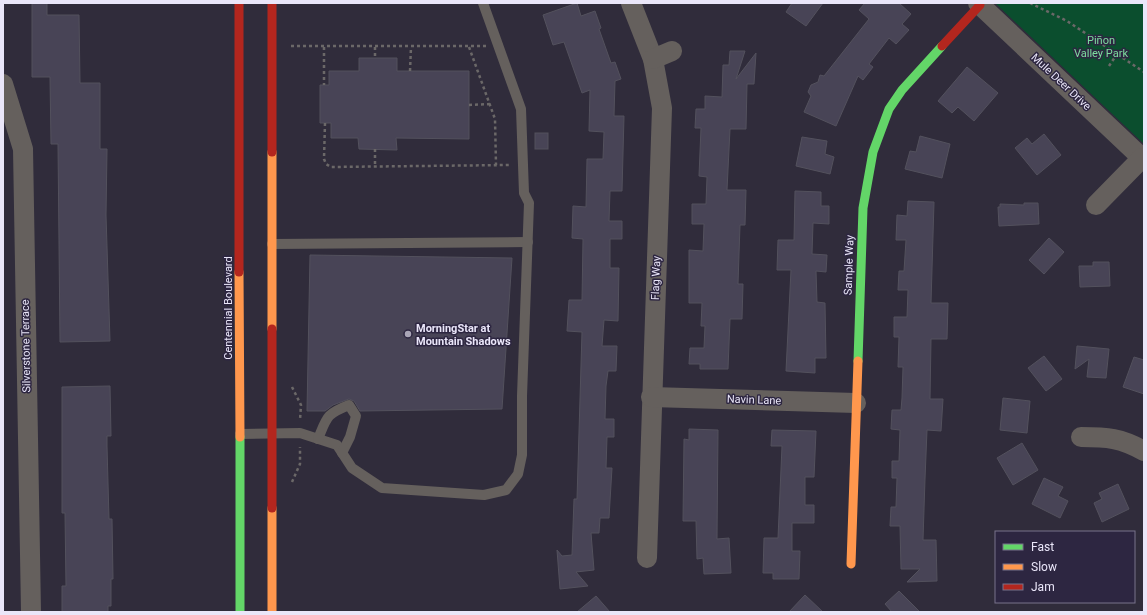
<svg xmlns="http://www.w3.org/2000/svg" width="1147" height="615" viewBox="0 0 1147 615" font-family="Roboto,sans-serif">
<style>
.green{fill:#0b4e2e}
.building{fill:#484456;stroke:#53515d}
.lines{fill:none;stroke-linecap:round;stroke-linejoin:round}
.path{stroke:#6b6868;stroke-width:2.5;stroke-dasharray:3 3;stroke-linecap:butt}
.lane{stroke:#65605d;stroke-width:10}
.street{stroke:#65605d;stroke-width:20}
.fast{stroke:#63d668;stroke-width:9}
.slow{stroke:#ff974d;stroke-width:9}
.jam{stroke:#b3261e;stroke-width:9}
.poi-dot{fill:#a9a5b6;stroke:#2d2641;stroke-width:1.5}
.labels{text-anchor:middle;dominant-baseline:central;stroke-width:3;stroke-linejoin:round;paint-order:stroke}
.park-label{font-size:11px;fill:#7dde9f;stroke:#2d2641}
.street-label{font-size:11px;fill:#eae6f9;stroke:#2d2641}
.poi-label{font-size:11px;font-weight:bold;fill:#eae6f9;stroke:#2d2641;text-anchor:start}
</style>
<rect width="100%" height="100%" fill="#302c3b"/>
<path class="green" d="M995,3H1144V144Z"/>
<g class="building">
<path d="M32,3H47V15H79L80,83H100V149H107L106,215L110,341L60,342L58,144H51L50,77H32Z"/>
<path d="M577,3L581,16L595,11L601,28L599,29L611,63L615,62L621,79L615,81L614,116H624L622,191H610L609,221H622V239H610V268H619L618,321L604,320L602,346H617L616,371H608L606,386L605,419H614V437H607L606,468H612L609,518H600L599,533H591L594,570L576,572L588,586L560,589L557,550L562,556L572,555L574,499H577L582,332L567,331L569,300H582L583,239L572,238L573,206L586,207L587,159H603L604,132L589,131L590,90L582,93L564,42L553,45L543,15Z"/>
<path d="M792,3H823L806,26L786,12Z"/>
<path d="M865,3H899L911,14L902,24L909,30L896,44L889,38L869,64L873,67L863,80L858,76L836,126L804,112L811,96L808,92L811,85L818,82L820,75L824,76L869,19L859,10Z"/>
<path d="M730,51H745L736,79L756,53L754,84H747L746,129H730L727,190H746L745,225H740L738,284H743L742,319H730L728,369H700V364H689L690,348H704L705,326H701L702,303H689V250L703,251L704,224H692V204H706L707,177L699,176L701,128H695L696,109H705V96L722,97L723,65H729Z"/>
<path d="M359,58H397V71H469V139L396,138L397,150L359,149L358,138H331V123H320V85H329V71H359Z"/>
<path d="M967,67L998,93L974,121L958,107L952,113L938,101Z"/>
<rect x="535" y="133" width="13" height="16"/>
<path d="M1044,134L1061,155L1037,175L1015,148L1027,138L1032,144Z"/>
<path d="M920,136L950,144L942,178L905,169L910,151L916,152Z"/>
<path d="M802,137L827,141L825,154L834,157L830,174L796,166Z"/>
<path d="M795,191L821,192V206H829V224L813,223L812,254L827,255L826,272L816,271L817,302L825,303L826,358H815V373L786,371L791,270H777L778,240H794Z"/>
<path d="M908,201L934,202L931,303H948L947,339H931L930,399H943L941,431L927,430L925,479L923,540H936L937,581L907,582L920,569H901L900,526H890L891,507H896L897,478H892V461H899L900,430L891,429L892,410H901L902,398L903,367H898L899,337H894V317H907L908,290H898L899,271H904L906,240H896L897,215L907,216Z"/>
<path d="M1024,203H1038L1039,224L999,226L998,207H1000V204L1024,205Z"/>
<path d="M1049,238L1064,252L1044,274L1029,260Z"/>
<path d="M310,255L512,258L502,409L360,411L354,401L349,399L333,405L325,411H307Z"/>
<path d="M1093,262H1109L1110,286L1080,287L1079,266H1093Z"/>
<path d="M1077,346L1109,349L1106,378L1087,377L1089,359L1075,369Z"/>
<path d="M1044,356L1062,379L1046,391L1028,368Z"/>
<path d="M1134,357L1144,360V394L1123,387Z"/>
<path d="M110,386L111,436H107V446L109,519H112L113,579H111V606H108V612H62V586H66L65,513H62V387Z"/>
<path d="M1003,398L1030,401L1027,433L1000,430Z"/>
<path d="M689,429L718,430L717,539L729,538L731,573L704,574L703,558L697,559L696,521H683L684,439L689,440Z"/>
<path d="M772,430L816,431L814,477H805V505H814V523H792V551H800L799,579H773V573H763L764,538H778L782,446H771Z"/>
<path d="M1022,443L1038,470L1013,485L997,458Z"/>
<path d="M1044,478L1063,487L1058,496L1068,501L1060,518L1032,504Z"/>
<path d="M1118,484L1129,509L1102,522L1094,503L1102,499L1099,493Z"/>
<path d="M899,591L920,612H892L885,604Z"/>
<path d="M805,595L823,612H789Z"/>
<path d="M596,596L610,612H577Z"/>
</g>
<g class="lines">
<g class="path">
<path d="M1030,3L1067,21L1144,72"/>
<path d="M291,46H486"/>
<path d="M324,47V85"/>
<path d="M375,47V58"/>
<path d="M469,47L495,119L496,165"/>
<path d="M1109,66L1117,54"/>
<path d="M410,71L411,47"/>
<path d="M469,105L490,104"/>
<path d="M325,123L324,159L326,164L331,167L511,165"/>
<path d="M375,149V166"/>
<path d="M292,387L301,405L300,420"/>
<path d="M292,482L300,464V447"/>
</g>
<g class="lane">
<path d="M272,244L528,242"/>
<path d="M240,434L300,433L337,445L352,468L382,488L484,495L506,490L518,474L522,455V396L529,203L524,193L521,109L483,3"/>
<path d="M318,439C327,417 326,414 349,405L356,416L350,437L342,453"/>
</g>
<g class="street">
<path d="M631,3L653,59L662,108L647,558"/>
<path d="M978,3L1144,160"/>
<path d="M653,59L672,51"/>
<path d="M3,84L23,149L31,612"/>
<path d="M1096,205L1142,158"/>
<path d="M651,397L856,403"/>
<path d="M1081,437C1107,437 1121,438 1144,451"/>
</g>
<g class="fast">
<path d="M858,361L863,208L873,152L889,109L902,90L942,46"/>
<path d="M240,437V612"/>
</g>
<g class="slow">
<path d="M272,152V329"/>
<path d="M239,272L240,437"/>
<path d="M272,508V612"/>
<path d="M851,564L858,361"/>
</g>
<g class="jam">
<path d="M239,3V272"/>
<path d="M272,3V152"/>
<path d="M942,46L980,5"/>
<path d="M272,329V508"/>
</g>
</g>
<circle class="poi-dot" cx="408" cy="334" r="4"/>
<g class="labels">
<g class="park-label">
<text x="1101" y="40">Piñon<tspan x="1101" dy="13">Valley Park</tspan></text>
</g>
<g class="street-label">
<text transform="translate(1061 82) rotate(43)">Mule Deer Drive</text>
<text transform="translate(849 265) rotate(-88)">Sample Way</text>
<text transform="translate(656 278) rotate(-88)">Flag Way</text>
<text transform="translate(228 308) rotate(-90)">Centennial Boulevard</text>
<text transform="translate(26 346) rotate(-91)">Silverstone Terrace</text>
<text transform="translate(754 400) rotate(2)">Navin Lane</text>
</g>
<g class="poi-label">
<text x="416" y="328">MorningStar at<tspan x="416" dy="13">Mountain Shadows</tspan></text>
</g>
</g>
<rect width="1147" height="615" fill="none" stroke="#eae6f9" stroke-width="8"/>
<rect x="995" y="531" width="140" height="72" fill="#2d2641" stroke="#79738b"/>
<rect x="1003" y="544" width="20" height="6" fill="#63d668" stroke="#79738b"/>
<text x="1031" y="551" font-size="12" fill="#eae6f9">Fast</text>
<rect x="1003" y="564" width="20" height="6" fill="#ff974d" stroke="#79738b"/>
<text x="1031" y="571" font-size="12" fill="#eae6f9">Slow</text>
<rect x="1003" y="584" width="20" height="6" fill="#b3261e" stroke="#79738b"/>
<text x="1031" y="591" font-size="12" fill="#eae6f9">Jam</text>
</svg>
